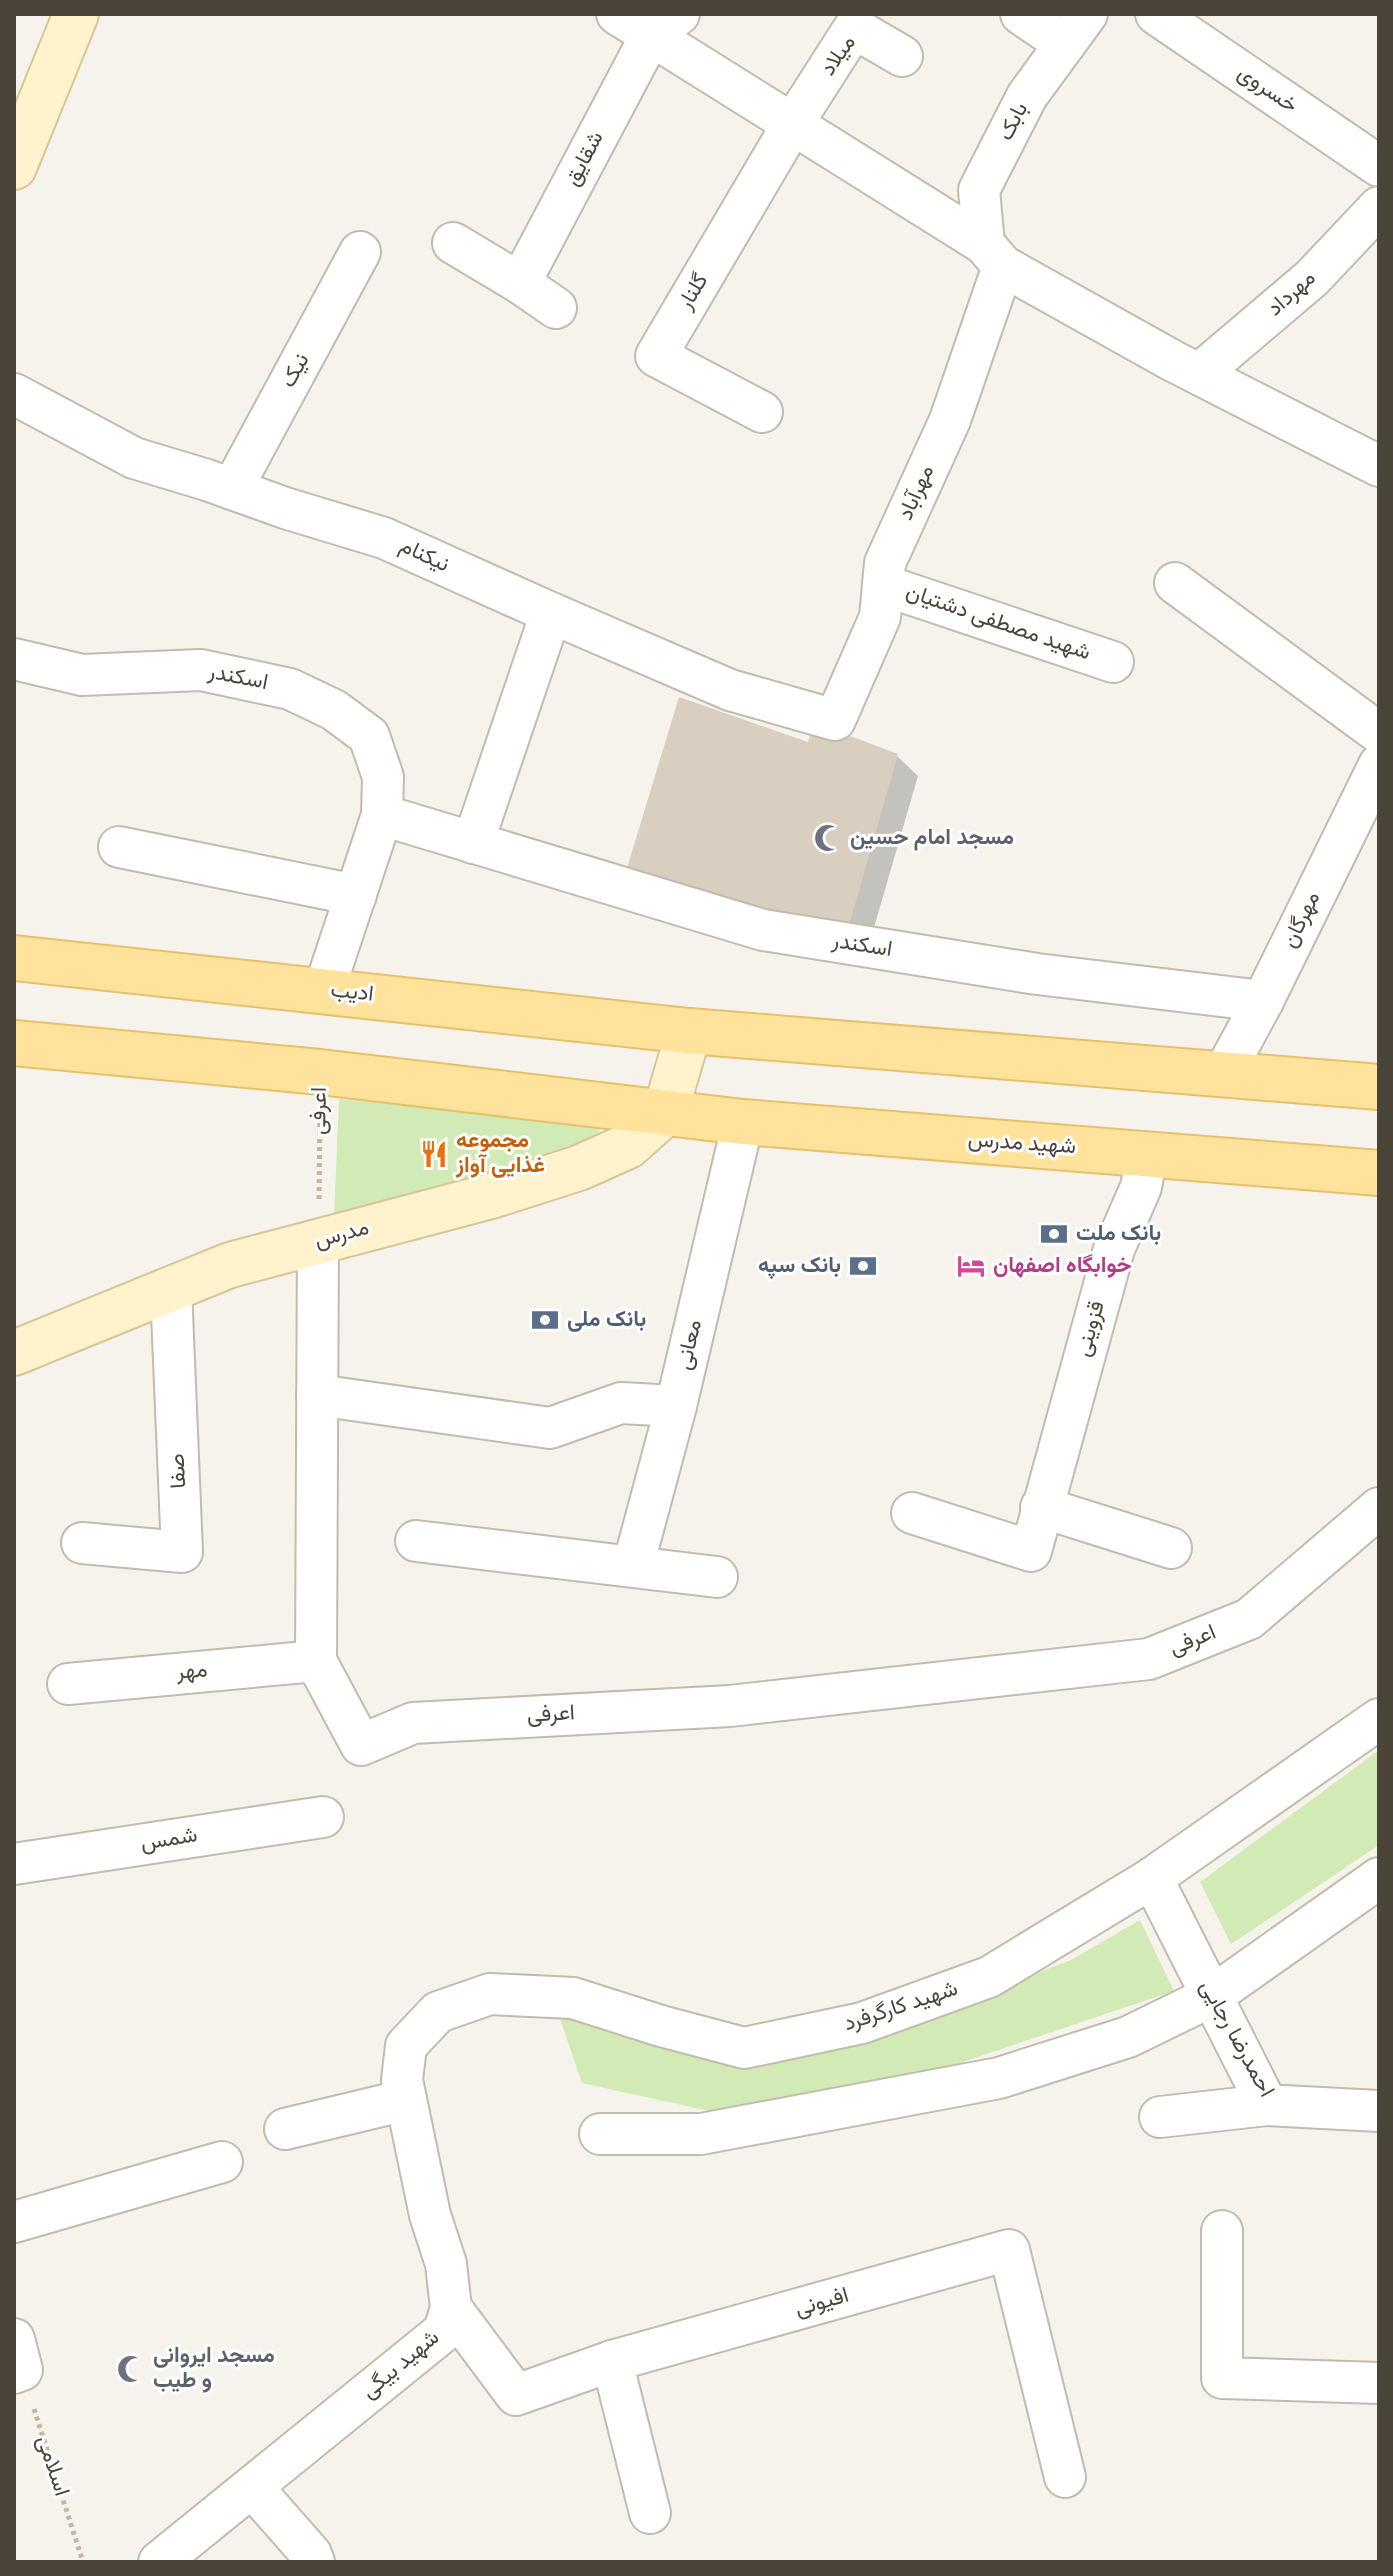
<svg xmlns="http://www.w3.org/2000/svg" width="1393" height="2576" viewBox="0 0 1393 2576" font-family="Overpass,Vazirmatn,sans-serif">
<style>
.green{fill:#d2eab5}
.shadow{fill:#0003}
.building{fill:#d8cfc1}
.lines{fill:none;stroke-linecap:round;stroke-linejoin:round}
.street-casing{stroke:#c2bbae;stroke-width:44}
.secondary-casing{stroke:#d6c79b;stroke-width:48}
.primary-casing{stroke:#e6c16a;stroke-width:48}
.path{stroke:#c4b79f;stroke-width:5;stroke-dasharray:4 4;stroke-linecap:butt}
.street{stroke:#fff;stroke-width:40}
.secondary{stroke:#fff3cd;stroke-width:44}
.primary{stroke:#ffe39c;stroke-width:44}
.labels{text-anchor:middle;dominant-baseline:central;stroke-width:6;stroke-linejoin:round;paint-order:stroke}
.street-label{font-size:22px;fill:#4b4439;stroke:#fff}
.worship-label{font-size:22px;font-weight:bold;fill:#5b616d;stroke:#fff;text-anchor:start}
.food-label{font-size:22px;font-weight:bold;fill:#c56008;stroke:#fff;text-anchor:start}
.service-label{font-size:22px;font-weight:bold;fill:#4e5e75;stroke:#fff;text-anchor:start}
.hotel-label{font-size:22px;font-weight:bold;fill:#b23c85;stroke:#fff;text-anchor:start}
</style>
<rect width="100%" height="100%" fill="#f6f3ec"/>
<g class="green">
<path d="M339,1099L601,1125L595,1143L334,1216Z"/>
<path d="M1379,1750V1845L1231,1944L1200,1882Z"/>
<path d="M1140,1920L1174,1991L924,2075L723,2114L582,2083L557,2010L755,2064L887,2030L1071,1960Z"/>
</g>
<path class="shadow" d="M897,756L918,776L868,948L665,903L629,868Z"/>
<path class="building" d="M679,697L808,742L811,731L836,740L837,731L898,754L848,929L764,908L627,868Z"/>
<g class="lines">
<g class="street-casing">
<g id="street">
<path d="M617,14L984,244L1003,266L1173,361L1379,466"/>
<path d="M1021,14L1065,44"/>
<path d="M1156,14L1379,166"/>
<path d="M453,243L520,283L556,308"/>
<path d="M984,244L979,190L1027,96L1087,14"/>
<path d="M520,283L651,35L679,14"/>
<path d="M1199,374L1312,278L1379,207"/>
<path d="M14,394L134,458L207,480L285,508L384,538L551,613L730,690L835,720L880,617L885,563L950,420L1003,266"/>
<path d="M762,412L656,356L792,125L854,28L902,56"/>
<path d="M232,489L360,252"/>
<path d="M1175,583L1379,733"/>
<path d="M883,585L1113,662"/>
<path d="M14,659L82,675L201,670L290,689L334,710L369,736L383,777L382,815L763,930L1037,974L1263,1001"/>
<path d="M473,843L551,613"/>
<path d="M119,847L356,895"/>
<path d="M324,990L382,815"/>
<path d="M1223,1075L1263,1001L1379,765"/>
<path d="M318,1242L316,1661L361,1745L413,1723L730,1706L1149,1659L1249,1619L1379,1508"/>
<path d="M317,1395L550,1428L621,1403L676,1406"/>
<path d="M1041,1507L1171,1548"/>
<path d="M912,1513L1031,1551L1114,1249L1141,1187L1147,1154"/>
<path d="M416,1541L717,1577"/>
<path d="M82,1543L182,1552L171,1289"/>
<path d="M633,1566L676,1406L743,1122"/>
<path d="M68,1684L316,1661"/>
<path d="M14,1864L323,1817"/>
<path d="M1152,1878L1267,2105L1379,2111"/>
<path d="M1160,2117L1267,2105"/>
<path d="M285,2129L406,2100"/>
<path d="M600,2134H701L999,2078L1128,2037L1212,1996L1379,1878"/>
<path d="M14,2222L222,2162"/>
<path d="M1222,2231V2378L1379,2383"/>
<path d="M451,2308L516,2395L612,2361L1009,2250L1065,2477"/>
<path d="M14,2339L22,2370L14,2373"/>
<path d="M612,2361L650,2513"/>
<path d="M252,2487L311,2554L314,2562"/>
<path d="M159,2562L444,2331L451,2308L446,2264L430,2215L402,2080L406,2046L438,2012L490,1994L573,1998L661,2026L744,2048L862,2023L989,1977L1152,1878L1379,1719"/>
</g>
</g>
<g class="secondary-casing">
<g id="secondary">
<path d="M14,167L76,14"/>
<path d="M14,1353L230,1265L491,1196L579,1168L628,1146L665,1113L689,1031"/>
</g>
</g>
<g class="primary-casing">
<g id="primary">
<path d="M14,958L689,1031L1379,1087"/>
<path d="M14,1043L320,1072L743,1122L1379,1173"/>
</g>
</g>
<g class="path">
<path d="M319,1199L320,1113"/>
<path d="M34,2409L83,2562"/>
</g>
<use href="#street" class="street"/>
<use href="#secondary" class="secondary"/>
<use href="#primary" class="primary"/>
</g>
<defs>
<g id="mosque-bare" transform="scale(2.16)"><path d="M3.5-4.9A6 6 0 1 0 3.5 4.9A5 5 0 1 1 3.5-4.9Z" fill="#6b7280" stroke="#fff" stroke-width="2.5" paint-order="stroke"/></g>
<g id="restaurant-bare" transform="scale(2.16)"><path d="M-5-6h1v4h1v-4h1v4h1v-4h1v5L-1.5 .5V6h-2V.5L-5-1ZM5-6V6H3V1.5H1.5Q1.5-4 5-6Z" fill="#e8710a" stroke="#fff" stroke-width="2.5" paint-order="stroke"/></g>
<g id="bank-bare" transform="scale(2.16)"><path d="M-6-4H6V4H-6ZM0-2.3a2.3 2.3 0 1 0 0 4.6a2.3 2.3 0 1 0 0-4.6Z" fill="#5c6f8a" stroke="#fff" stroke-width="2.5" paint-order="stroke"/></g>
<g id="hotel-bare" transform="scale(2.16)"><path d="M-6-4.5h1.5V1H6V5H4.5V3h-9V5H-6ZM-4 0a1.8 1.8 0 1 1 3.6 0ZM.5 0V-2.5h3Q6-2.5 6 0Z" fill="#d1479c" stroke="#fff" stroke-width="2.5" paint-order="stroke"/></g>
</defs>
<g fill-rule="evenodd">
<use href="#mosque-bare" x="828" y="838"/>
<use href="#restaurant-bare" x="434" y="1154"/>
<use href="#bank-bare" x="1054" y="1234"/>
<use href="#bank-bare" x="863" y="1266"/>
<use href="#hotel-bare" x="971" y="1266"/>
<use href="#bank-bare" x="545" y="1320"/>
<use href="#mosque-bare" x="131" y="2369"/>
</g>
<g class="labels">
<g class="street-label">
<text transform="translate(839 56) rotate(-55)">میلاد</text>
<text transform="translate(1267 90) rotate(34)">خسروی</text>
<text transform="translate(1014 122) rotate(-63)">بابک</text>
<text transform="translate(585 159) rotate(-62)">شقایق</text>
<text transform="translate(694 292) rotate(-59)">گلنار</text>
<text transform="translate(1292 294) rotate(-42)">مهرداد</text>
<text transform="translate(296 371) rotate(-61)">نیک</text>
<text transform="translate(917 493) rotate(-66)">مهرآباد</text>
<text transform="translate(424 556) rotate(25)">نیکنام</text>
<text transform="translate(998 623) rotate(19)">شهید مصطفی دشتیان</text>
<text transform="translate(238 678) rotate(11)">اسکندر</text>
<text transform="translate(1302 920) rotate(-64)">مهرگان</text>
<text transform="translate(862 946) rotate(9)">اسکندر</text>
<text transform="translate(352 993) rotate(6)">ادیب</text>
<text transform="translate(320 1111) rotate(-89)">اعرفی</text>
<text transform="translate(1022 1144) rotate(4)">شهید مدرس</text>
<text transform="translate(342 1235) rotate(-15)">مدرس</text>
<text transform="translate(1091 1329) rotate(-74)">قزوینی</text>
<text transform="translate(690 1345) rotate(-77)">معانی</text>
<text transform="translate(179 1471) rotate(-93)">صفا</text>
<text transform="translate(1193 1641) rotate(-22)">اعرفی</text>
<text transform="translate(192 1672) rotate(-5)">مهر</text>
<text transform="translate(551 1715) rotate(-3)">اعرفی</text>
<text transform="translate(169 1840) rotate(-9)">شمس</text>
<text transform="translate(901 2007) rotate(-18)">شهید کارگرفرد</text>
<text transform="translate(1236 2039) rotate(61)">احمدرضا رجایی</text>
<text transform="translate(822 2303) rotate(-16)">افیونی</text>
<text transform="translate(401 2365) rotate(-40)">شهید بیگی</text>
<text transform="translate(52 2466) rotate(72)">اسلامی</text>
</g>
<g class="worship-label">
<text x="850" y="838">مسجد امام حسین</text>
<text x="153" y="2356">مسجد ایروانی<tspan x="153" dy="25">و طیب</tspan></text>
</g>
<g class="food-label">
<text x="456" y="1141">مجموعه<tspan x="456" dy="25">غذایی آواز</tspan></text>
</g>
<g class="service-label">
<text x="1076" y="1234">بانک ملت</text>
<text x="841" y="1266" text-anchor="end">بانک سپه</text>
<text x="567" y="1320">بانک ملی</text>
</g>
<g class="hotel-label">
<text x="993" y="1266">خوابگاه اصفهان</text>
</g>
</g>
<rect width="1393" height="2576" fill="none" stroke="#4b4439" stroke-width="32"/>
</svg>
